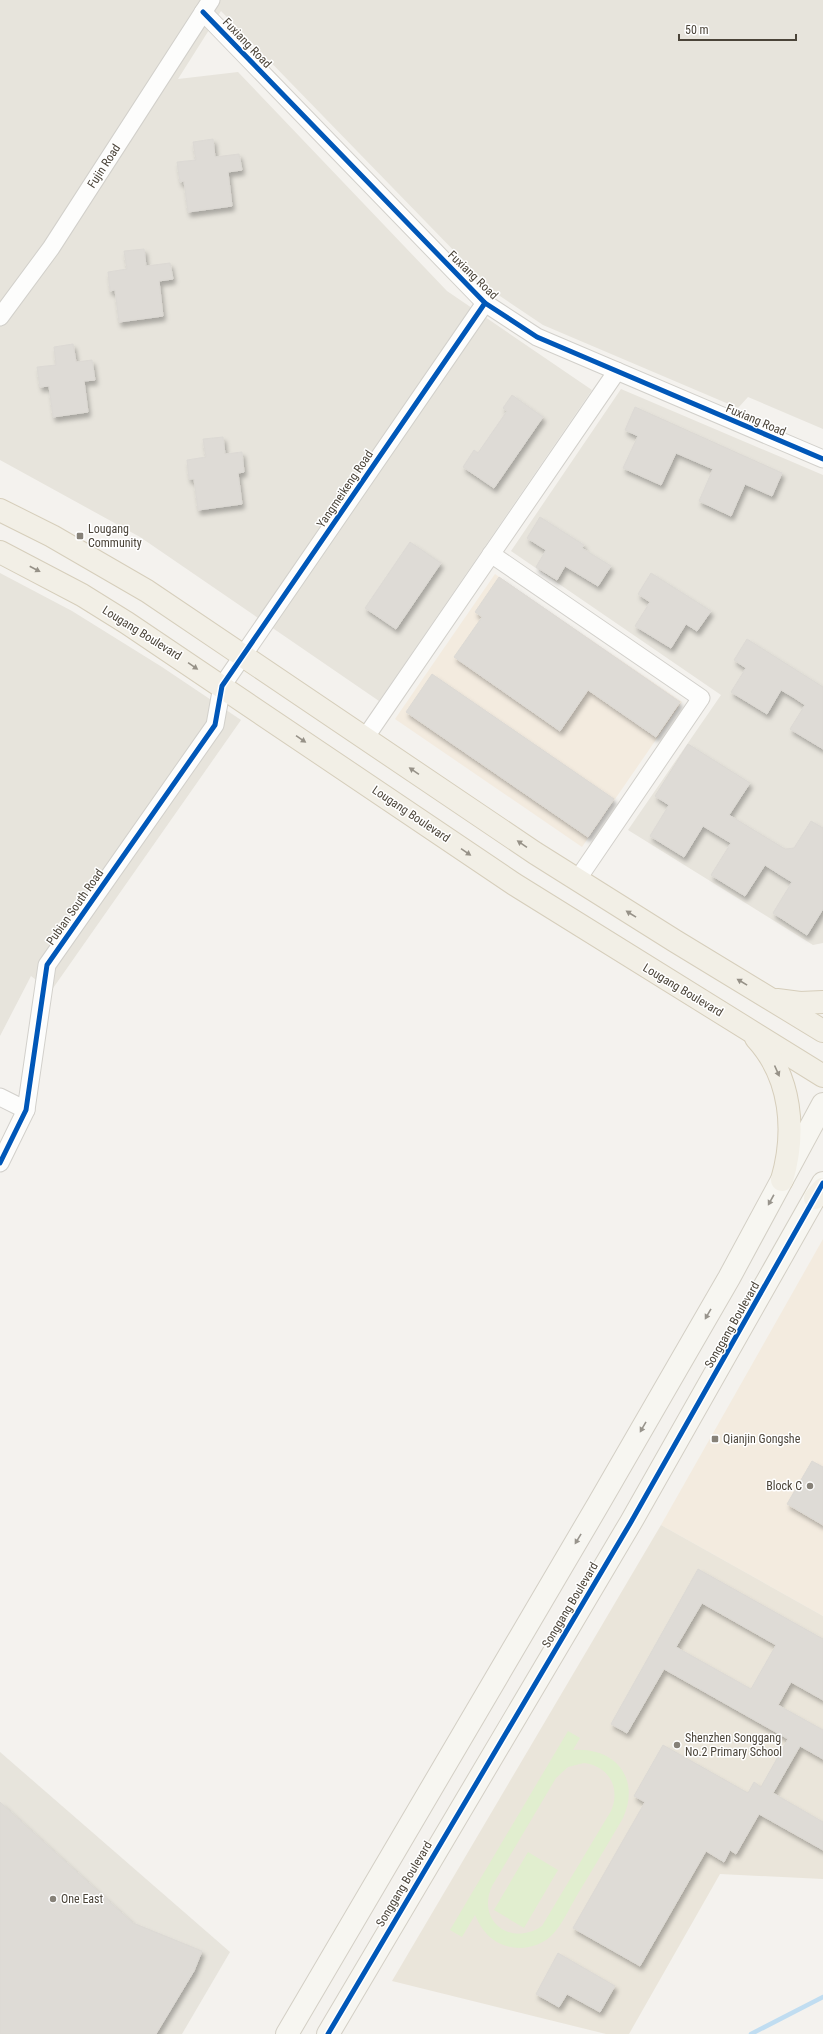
<svg xmlns="http://www.w3.org/2000/svg" width="823" height="2034" viewBox="0 0 823 2034" font-family="'Roboto Condensed',sans-serif">
<style>
.residential{fill:#e7e4dc}
.commercial{fill:#f3ebdf}
.education{fill:#eae5da}
.green{fill:#e1eecf;fill-rule:evenodd}
.lines{fill:none;stroke-linecap:round;stroke-linejoin:round}
.stream{stroke:#c0ddf1;stroke-width:4.5}
.building{fill:#dedbd6;stroke:#dcd9d4;fill-rule:evenodd;filter:url(#shadow)}
.minor-casing{stroke:#d2d0cb;stroke-width:19}
.secondary-casing{stroke:#d3cfc5;stroke-width:24}
.primary-casing{stroke:#d6cebb;stroke-width:24}
.minor{stroke:#fdfdfc;stroke-width:17}
.secondary{stroke:#f7f6f1;stroke-width:22}
.primary{stroke:#f2efe6;stroke-width:22}
.cycleway-casing{stroke:#fff;stroke-width:8}
.cycleway{stroke:#0057b8;stroke-width:5}
.oneway{fill:#969187}
.oneway2{fill:#98948c}
.poi-dot{fill:#868178;stroke:#fff;stroke-width:1.5}
.labels{text-anchor:middle;dominant-baseline:central;stroke-width:3;stroke-linejoin:round;paint-order:stroke}
.street-label{font-size:12px;fill:#4b4439;stroke:#fff}
.poi-label{font-size:12px;fill:#4b4439;stroke:#fff;text-anchor:start}
</style>
<defs>
<filter id="shadow"><feDropShadow dx="2.5" dy="4.5" stdDeviation="2" flood-color="#0004"/></filter>
</defs>
<rect width="100%" height="100%" fill="#f4f2ee"/>
<g class="residential">
<path d="M0,0H823V429L748,397L738,408L543,325L494,292L221,11L178,79L238,72L447,291L592,390L379,701L140,537L0,460Z"/>
<path d="M621,389L823,475V943L813,945L628,830L721,695L511,551Z"/>
<path d="M0,573L72,611L162,667L241,720L51,991L31,976L0,1036Z"/>
<path d="M0,1752L230,1952L182,2034H0Z"/>
</g>
<g class="commercial">
<path d="M495,574L682,702L582,847L395,719Z"/>
<path d="M823,1239V1616L661,1525Z"/>
</g>
<path class="education" d="M661,1525L823,1616V1879L720,1874L629,2034H606L392,1981Z"/>
<g class="green">
<path d="M568,1731L580,1738L573,1750C615,1747 641,1778 623,1818C608,1844 592,1870 576,1897C569,1909 562,1925 552,1935C534,1953 502,1952 486,1933C481,1928 478,1921 475,1915L462,1937L450,1930ZM584,1763C609,1766 621,1788 611,1811L542,1926C511,1947 476,1921 492,1886L556,1778L568,1767Z"/>
<path d="M528,1852L558,1870L524,1928L494,1910Z"/>
</g>
<g class="lines">
<path class="stream" d="M751,2034L823,1997"/>
</g>
<g class="building">
<path d="M213,139L215,157L239,154L242,170L228,172L232,206L188,212L184,181L180,182L177,162L196,160L193,142Z"/>
<path d="M144,249L146,266L170,263L173,279L159,281L163,316L119,322L115,290L110,291L108,272L127,269L124,251Z"/>
<path d="M73,344L76,362L92,360L95,380L84,381L88,412L53,417L49,386L40,387L37,367L56,365L54,347Z"/>
<path d="M512,395L543,417L494,488L463,467L474,450L478,453L507,411L503,408Z"/>
<path d="M635,407L782,473L772,496L745,484L731,516L699,501L713,469L676,453L661,485L623,468L638,436L625,430Z"/>
<path d="M223,437L225,454L242,452L244,472L238,473L242,504L198,510L194,479H189L187,460L206,457L203,439Z"/>
<path d="M540,517L584,545L582,548L611,566L598,586L565,566L557,580L536,567L546,550L527,538Z"/>
<path d="M410,542L441,563L396,629L365,608Z"/>
<path d="M651,573L711,611L697,631L686,624L671,648L635,626L650,602L638,594Z"/>
<path d="M499,577L680,702L656,737L588,690L560,731L454,657L482,617L475,612Z"/>
<path d="M747,639L823,687V749L790,729L805,705L793,697L781,690L767,714L731,692L746,668L734,660Z"/>
<path d="M432,674L614,799L588,837L406,712Z"/>
<path d="M688,744L750,783L729,815L785,849L794,848L811,821L823,828V909L807,935L773,913L792,882L779,874L765,865L745,896L711,875L731,843L703,826L684,857L650,836L669,805L655,796Z"/>
<path d="M812,1461L823,1467V1525L787,1504Z"/>
<path d="M698,1569L823,1639V1700L791,1682L778,1705L823,1730V1759L800,1746L773,1793L823,1822V1850L759,1814L736,1854L730,1850L724,1862L706,1851L640,1966L573,1928L645,1802L634,1796L663,1745L748,1793L754,1782L761,1787L788,1739L664,1669L627,1733L611,1724ZM702,1603L776,1645L751,1689L676,1647Z"/>
<path d="M0,1802L133,1923L202,1951L194,1971L156,2034H0Z"/>
<path d="M558,1953L615,1986L600,2012L567,1994L559,2007L536,1994Z"/>
</g>
<g class="lines">
<g class="minor-casing">
<g id="minor">
<path d="M203,12L485,303L537,337L823,459"/>
<path d="M0,317L51,248L211,0"/>
<path d="M491,554L701,698L577,880"/>
<path d="M365,738L617,371"/>
<path d="M0,1097L26,1110"/>
<path d="M0,1163L26,1110L47,965L215,725L222,686L485,303"/>
</g>
</g>
<g class="secondary-casing">
<g id="secondary">
<path d="M287,2034L599,1503L729,1278L823,1104"/>
<path d="M328,2034L631,1522L823,1183"/>
</g>
</g>
<g class="primary-casing">
<g id="primary">
<path d="M0,510L52,536L147,591L535,853L675,941L823,1031"/>
<path d="M0,552L82,595L127,623L514,884L823,1076"/>
<path d="M777,1000L800,1003L823,1002"/>
<path d="M756,1038C792,1077 796,1132 782,1180"/>
<path d="M815,1198L823,1189"/>
</g>
</g>
<use href="#minor" class="minor"/>
<use href="#secondary" class="secondary"/>
<use href="#primary" class="primary"/>
<g class="cycleway-casing">
<g id="cycleway">
<path d="M203,12L485,303L537,337L823,459"/>
<path d="M0,1163L26,1110L47,965L215,725L222,686L485,303"/>
<path d="M328,2034L631,1522L823,1183"/>
</g>
</g>
<use href="#cycleway" class="cycleway"/>
</g>
<defs><path id="oneway-solid" d="M-6-.8H1V-3.2L6.5 0L1 3.2V.8H-6Z"/></defs>
<g class="oneway">
<use href="#oneway-solid" transform="translate(35 569) rotate(28)"/>
<use href="#oneway-solid" transform="translate(193 666) rotate(35)"/>
<use href="#oneway-solid" transform="translate(301 739) rotate(34)"/>
<use href="#oneway-solid" transform="translate(414 771) rotate(-146)"/>
<use href="#oneway-solid" transform="translate(522 844) rotate(-146)"/>
<use href="#oneway-solid" transform="translate(466 852) rotate(34)"/>
<use href="#oneway-solid" transform="translate(631 914) rotate(-148)"/>
<use href="#oneway-solid" transform="translate(742 982) rotate(-149)"/>
<use href="#oneway-solid" transform="translate(777 1071) rotate(66)"/>
</g>
<g class="oneway2">
<use href="#oneway-solid" transform="translate(771 1200) rotate(119)"/>
<use href="#oneway-solid" transform="translate(708 1314) rotate(120)"/>
<use href="#oneway-solid" transform="translate(643 1427) rotate(120)"/>
<use href="#oneway-solid" transform="translate(578 1539) rotate(121)"/>
</g>
<g class="poi-dot">
<rect x="76" y="532" width="8" height="8" rx="2"/>
<rect x="711" y="1435" width="8" height="8" rx="2"/>
<circle cx="810" cy="1486" r="4"/>
<circle cx="677" cy="1745" r="4"/>
<circle cx="53" cy="1899" r="4"/>
</g>
<g class="labels">
<g class="street-label">
<text transform="translate(247 43) rotate(46)">Fuxiang Road</text>
<text transform="translate(104 166) rotate(-57)">Fujin Road</text>
<text transform="translate(473 275) rotate(44)">Fuxiang Road</text>
<text transform="translate(756 420) rotate(23)">Fuxiang Road</text>
<text transform="translate(345 489) rotate(-56)">Yangmeikeng Road</text>
<text transform="translate(142 633) rotate(32)">Lougang Boulevard</text>
<text transform="translate(411 814) rotate(34)">Lougang Boulevard</text>
<text transform="translate(75 907) rotate(-55)">Pubian South Road</text>
<text transform="translate(683 990) rotate(31)">Lougang Boulevard</text>
<text transform="translate(732 1325) rotate(-60)">Songgang Boulevard</text>
<text transform="translate(570 1605) rotate(-59)">Songgang Boulevard</text>
<text transform="translate(404 1884) rotate(-59)">Songgang Boulevard</text>
</g>
<g class="poi-label">
<text x="88" y="529">Lougang<tspan x="88" dy="14">Community</tspan></text>
<text x="723" y="1439">Qianjin Gongshe</text>
<text x="802" y="1486" text-anchor="end">Block C</text>
<text x="685" y="1738">Shenzhen Songgang<tspan x="685" dy="14">No.2 Primary School</tspan></text>
<text x="61" y="1899">One East</text>
</g>
</g>
<path d="M679 34v6h117v-6" fill="none" stroke="#4b4439" stroke-width="2"/>
<text x="685" y="34" font-size="12" fill="#4b4439" stroke="#ffffff" stroke-width="3" paint-order="stroke">50 m</text>
</svg>
